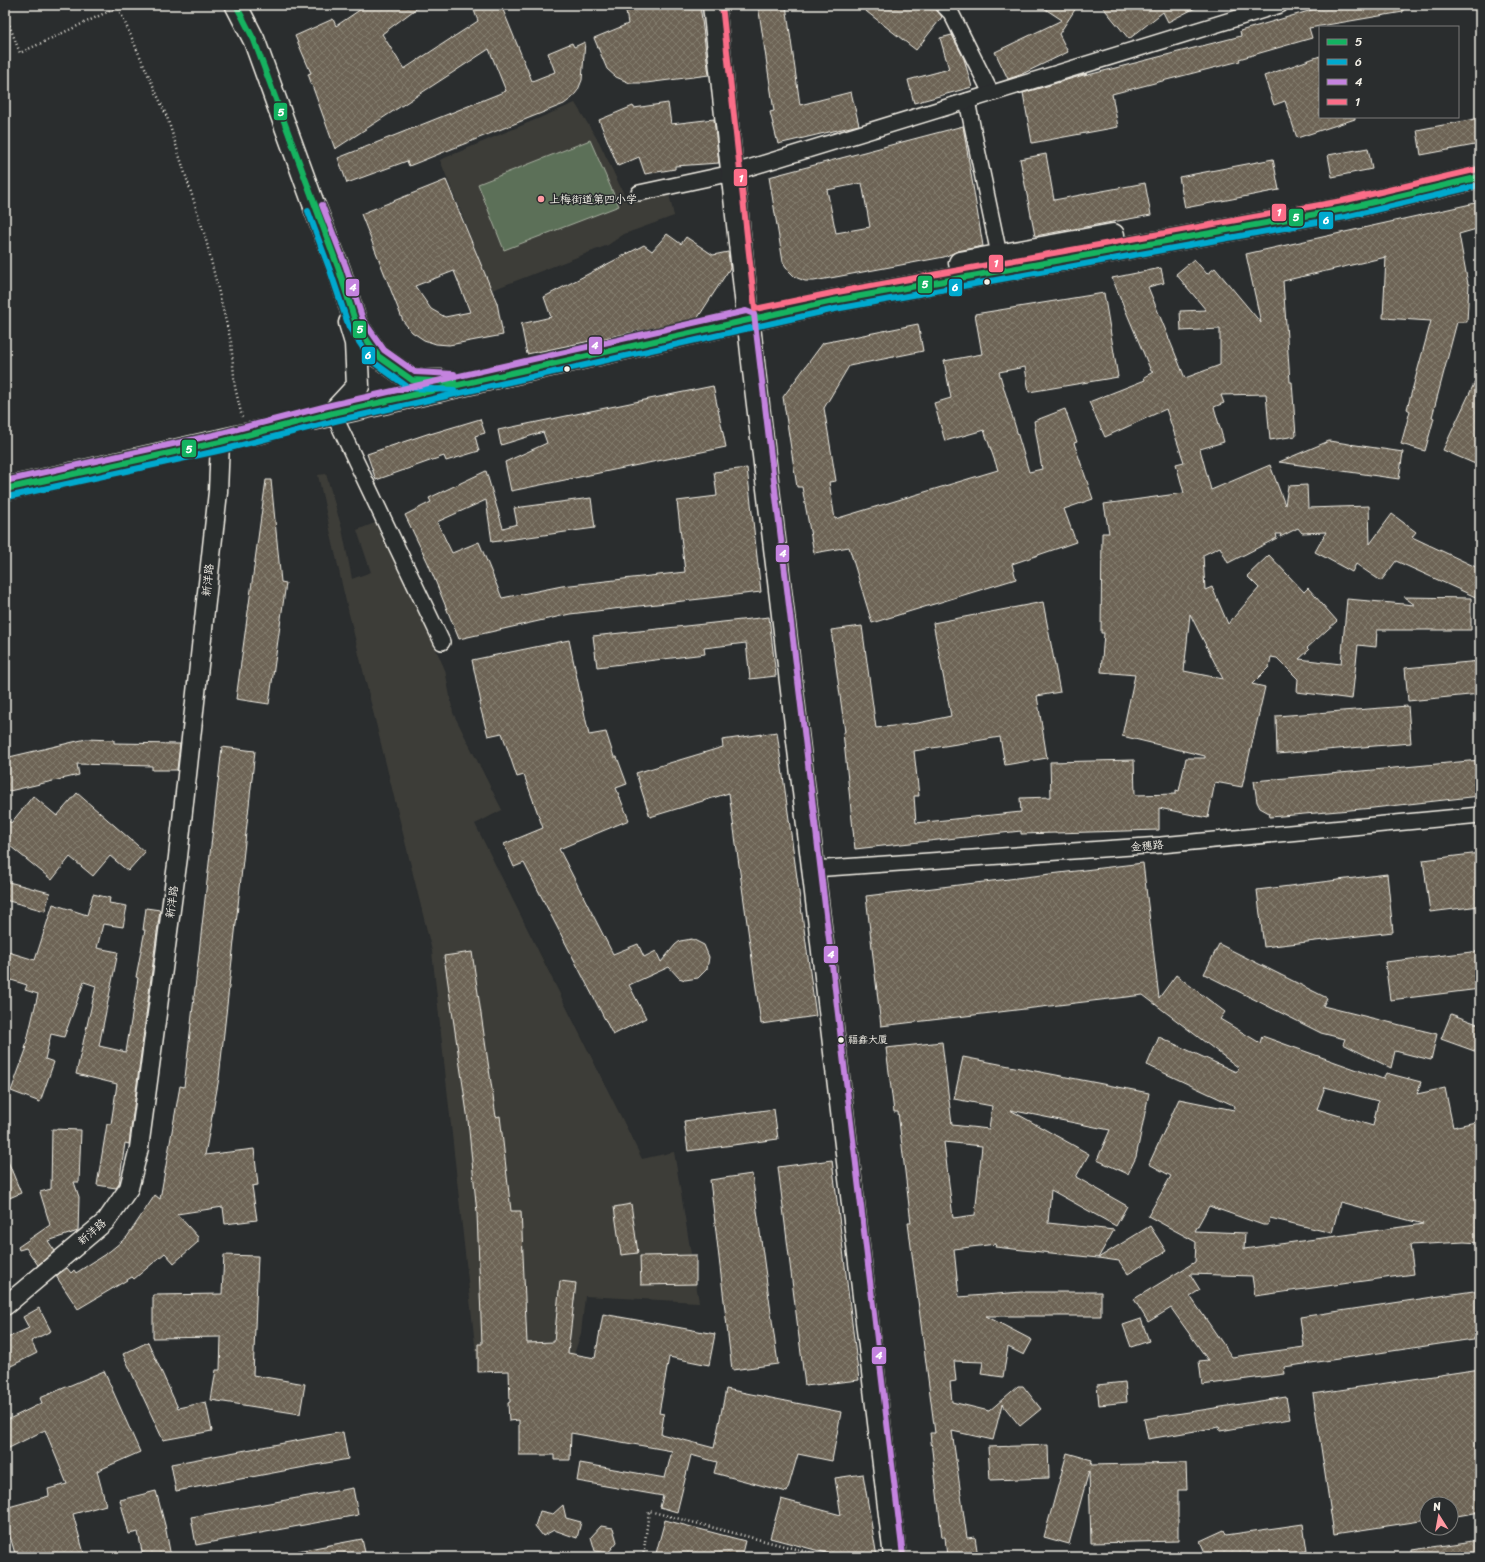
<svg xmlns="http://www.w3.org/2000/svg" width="1485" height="1562" viewBox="0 0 1485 1562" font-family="Sriracha,'LXGW WenKai TC',sans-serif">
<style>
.built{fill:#3e3e39}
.garden{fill:#5c7059;stroke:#a8b0a0}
.building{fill:url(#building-cross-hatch);stroke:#f4f1e8;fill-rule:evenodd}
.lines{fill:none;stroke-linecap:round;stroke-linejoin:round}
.primary-tunnel{stroke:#484a4a;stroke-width:22;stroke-dasharray:22 11;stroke-linecap:butt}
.minor-casing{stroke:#f4f1e8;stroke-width:18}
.tertiary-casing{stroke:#f4f1e8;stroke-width:21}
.secondary-casing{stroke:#f4f1e8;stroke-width:24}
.primary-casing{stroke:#f4f1e8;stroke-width:25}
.path{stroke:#f4f1e8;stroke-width:2.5;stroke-dasharray:1 3;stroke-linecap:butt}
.minor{stroke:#2a2d2e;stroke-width:15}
.tertiary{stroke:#2a2d2e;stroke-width:18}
.secondary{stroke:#2a2d2e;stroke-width:21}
.primary{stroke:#2a2d2e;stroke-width:22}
.bus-1-casing{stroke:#2a2d2e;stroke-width:9}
.bus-2-casing{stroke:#2a2d2e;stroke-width:9}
.bus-3-casing{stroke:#2a2d2e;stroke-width:9}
.bus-4-casing{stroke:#2a2d2e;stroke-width:9}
.bus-1{stroke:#13b361;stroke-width:6}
.bus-2{stroke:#00a9ce;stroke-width:6}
.bus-3{stroke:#c483df;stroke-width:6}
.bus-4{stroke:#fb6d88;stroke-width:6}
.poi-dot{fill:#ff9aa2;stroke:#2a2d2e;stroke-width:1.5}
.bus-dot{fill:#f4f1e8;stroke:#2a2d2e;stroke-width:1.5}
.labels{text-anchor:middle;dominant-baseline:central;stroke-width:3;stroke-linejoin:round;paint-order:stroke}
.bus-label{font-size:10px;fill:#f4f1e8;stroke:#2a2d2e;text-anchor:start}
.poi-label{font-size:11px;fill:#f4f1e8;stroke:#2a2d2e;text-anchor:start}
.street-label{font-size:11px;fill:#f4f1e8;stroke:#2a2d2e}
.line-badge{stroke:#2a2d2e;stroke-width:1.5}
.badge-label{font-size:11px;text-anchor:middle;font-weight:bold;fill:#fff}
</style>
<defs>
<pattern id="building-cross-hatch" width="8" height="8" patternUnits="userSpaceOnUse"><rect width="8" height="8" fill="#6d6454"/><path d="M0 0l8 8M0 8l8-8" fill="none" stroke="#827b6d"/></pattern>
</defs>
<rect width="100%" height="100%" fill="#2a2d2e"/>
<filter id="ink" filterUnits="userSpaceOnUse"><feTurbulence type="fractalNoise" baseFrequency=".025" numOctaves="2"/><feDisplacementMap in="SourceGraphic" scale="8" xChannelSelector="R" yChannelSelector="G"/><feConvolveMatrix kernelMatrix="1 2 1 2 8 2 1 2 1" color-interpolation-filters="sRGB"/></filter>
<g filter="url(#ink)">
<g class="built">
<path d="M575,103L599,142L628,203L669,194L674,216L624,234L608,245L492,290L440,160Z"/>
<path d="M326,474L342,529L352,579L371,572L357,530L375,523L412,595L445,670L453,713L502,810L475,824L642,1159L674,1152L699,1302L585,1296L581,1333L570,1366L478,1372L432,951L344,593L318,475Z"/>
</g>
<path class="garden" d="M590,140L619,206L504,250L478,184Z"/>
<g class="building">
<path d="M367,5H421L382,34L404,69L478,21L472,5H501L532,81L555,72L548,53L572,43L574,47L585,42L582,80L578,90L572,98L564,104L409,166L407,161L347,183L338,158L506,91L489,49L335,149L308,74L311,73L295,36L333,19L336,26Z"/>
<path d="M625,5H700L709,75L646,83H630L616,77L607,69L594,38L628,24Z"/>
<path d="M758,5H786L800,105L851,92L859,125L778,144L770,112L774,111Z"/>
<path d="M858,5H933L942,17L916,50Z"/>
<path d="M1039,5H1078L1059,34L1068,52L1020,75L1008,79L995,52L1062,20Z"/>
<path d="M1101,5H1201L1168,22L1163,12L1129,39Z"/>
<path d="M1319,5H1403V12L1309,28L1312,38L1239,59L1240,61L1112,94L1118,127L1032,143L1023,93L1087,74L1084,76L1241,36L1240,31L1319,8Z"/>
<path d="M952,35L964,59L972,87L914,103L908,80L949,69L940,38Z"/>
<path d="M1320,56V117H1355V119L1297,138L1285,101L1274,105L1264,76Z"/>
<path d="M668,103L671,124L714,119L719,163L675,166V169L645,174L639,157L618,166L599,120L633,106L634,108Z"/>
<path d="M1480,118V144L1421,155L1417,130Z"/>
<path d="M963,126L983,246L958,251L944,257L814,281H805L795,277L788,270L783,262L769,177ZM862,183L870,227L836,233L827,190Z"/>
<path d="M1368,148L1372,169L1332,177L1328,155Z"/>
<path d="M1046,154L1054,200L1145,183L1151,215L1035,236L1020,159Z"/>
<path d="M1273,159L1279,190L1185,208L1179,177Z"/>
<path d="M446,180L497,303L503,335L449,345L436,344L424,340L412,332L403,321L361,214ZM454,271L470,312L445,317L431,309L415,286Z"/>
<path d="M1480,202V228L1459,234L1468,284H1469L1467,322H1457L1432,417L1434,418L1425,451L1401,444L1410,411L1407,409L1431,321L1383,318L1386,257L1283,281L1290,382H1292L1296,436L1270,440L1266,394L1221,395L1224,403L1214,407L1224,442L1200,449L1211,490L1270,465L1285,505L1288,486L1307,485L1308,508L1369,506L1370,544L1392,514L1416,532L1412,537L1480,569V599L1396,561L1381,581L1356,564L1352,572L1315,552L1326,532L1302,533L1298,528L1280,537L1281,534H1276L1277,538L1228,563L1220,547L1203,555L1205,590L1212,587L1228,624L1259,588L1247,576L1269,555L1304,592L1308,588L1337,621L1307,648L1309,650L1299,659L1341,664L1347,599L1415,605L1404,597L1471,598V630H1377L1376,647L1358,645L1352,699L1297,692L1298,679L1277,658L1271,657L1269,667L1252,684L1265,687L1242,787L1215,782L1208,818L1159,808V830L1021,834V831L855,849L843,732H845L831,630L862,626L876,728L918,723L951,716L933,623L1043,602L1060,692L1037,696L1047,758L1005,765L1000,737L914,751L919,796H914L916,823L1021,812L1020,798L1051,797L1050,762L1134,760L1135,795L1176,794V790L1179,791L1186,758H1205V756L1122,736L1135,675L1101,672L1104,633H1101L1102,533H1109L1104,504L1184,493L1176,464L1184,462L1166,409L1105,437L1089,402L1145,380L1144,377L1153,372L1151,371L1112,278L1161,268L1164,283L1148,287L1185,378L1220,365V329L1181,331L1180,311L1206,310L1176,274L1194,259L1207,274L1215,268L1261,323L1246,254ZM1190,614L1223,679L1184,671Z"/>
<path d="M667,234L681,244L686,237L713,255L728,252L730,268L697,319L527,354L521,324L551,317L544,297L644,245L652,251Z"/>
<path d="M1104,293L1118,377L1029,392L1025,367L999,372L1029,472L1042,469L1034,421L1065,409L1077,442L1074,443L1093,499L1064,509L1076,542L1012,564L1016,579L872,623L849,547L814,553L802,487H797L783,397L823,343L918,324L923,351L849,366L824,408L836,481L829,482L835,519L998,470L984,430L945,441L934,403L951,398L944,361L982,354L975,314Z"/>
<path d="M1480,371V466L1443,450Z"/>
<path d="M713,386L726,447L511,491L505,462L547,443L543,432L501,445L498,430Z"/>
<path d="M480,419L485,433L475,436L479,451L446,461L444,456L376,480L367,454L430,433V434Z"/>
<path d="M1329,441L1403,452L1399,479L1279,462Z"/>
<path d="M747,468L761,592L570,614L459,639L428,563L405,515L431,502L429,498L486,471L503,528L517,524L514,508L591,498L595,528L492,542L486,500L437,522L452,553L479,542L502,598L562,586L685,572L677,501L717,496L714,472Z"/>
<path d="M266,480H271L281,582L286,583L269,704L236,699Z"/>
<path d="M769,617L776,676L750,679L746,643L704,648L705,654L597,667L593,636Z"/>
<path d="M569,640L589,735L606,732L614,757H617L627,784L616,788L629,820L559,849L613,954L638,944L644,957L656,951L661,962L675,945L680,941L692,939L704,945L709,957L707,969L698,978L685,980L679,978L669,967L629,985L646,1018L613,1035L524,863L514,867L504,844L543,828L524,775L517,777L502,733L488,736L479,703H481L472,660Z"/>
<path d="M1480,661V694L1408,701L1405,668Z"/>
<path d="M1408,706L1411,743L1277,754L1276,716Z"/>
<path d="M777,732L816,1016L761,1024L729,793L650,817L636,773L723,747L722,740Z"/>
<path d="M86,739L114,740V743L180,744L177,770H152V766L77,764L79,775L5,792V758Z"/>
<path d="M222,747L255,751L219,1078L205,1155L254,1149L258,1185L252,1186L257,1220L225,1224L223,1207L177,1214L198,1237V1242L174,1263L165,1253L134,1279L132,1277L78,1309L56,1276L67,1268L71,1273L74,1270L76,1273L110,1251L127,1237L155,1195L160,1199L180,1086L184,1087Z"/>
<path d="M1480,760V796L1373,808L1270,817L1269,813L1260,808L1257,802L1254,781Z"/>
<path d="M77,793L145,852L128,871L110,856L93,876L70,857L52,880L5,842V818L11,823L33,796L57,816Z"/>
<path d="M1480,853V906L1430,912L1423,860Z"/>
<path d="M1143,863L1159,998L1176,975L1225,1012L1220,1019L1260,1043L1262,1036L1383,1079L1386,1073L1421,1082L1417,1094L1445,1088L1453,1127L1480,1121V1243L1464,1242L1410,1245L1414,1274L1255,1296L1252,1276L1190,1274L1200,1290L1190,1296L1232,1357L1304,1347L1300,1317L1480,1290V1338L1284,1367L1285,1374L1202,1385L1199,1361L1208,1360L1171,1308L1148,1322L1134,1299L1195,1262L1196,1242L1148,1216L1171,1176L1149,1164L1179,1099L1234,1110L1235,1106L1147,1065L1159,1037L1236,1072L1239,1068L1143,995L881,1026L866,896ZM1325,1087L1378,1101L1373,1126L1317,1109ZM1340,1202L1423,1224L1244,1249L1245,1233L1195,1231L1209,1206L1263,1225H1268L1270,1218L1332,1233Z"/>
<path d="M1387,874L1393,932L1264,947L1257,890Z"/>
<path d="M5,881L50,893L45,911L5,900Z"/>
<path d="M93,894L110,898L109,903L127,906L123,927L103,924L97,948L118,952L99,1046L126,1052L138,978L136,977L145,930H143L146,908L160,910L129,1144L125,1143L119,1184L116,1188L97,1185L107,1124H111L117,1084L76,1074L96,986L84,982L64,1037L51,1034L45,1059L54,1062L40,1102L11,1091L27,1047L25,1049L38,994L25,990L27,985L5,978V951L35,960L53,904L87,915Z"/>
<path d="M1219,944L1327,998L1323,1006L1437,1034L1431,1060L1395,1051L1391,1068L1343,1044L1345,1039L1321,1033L1204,974Z"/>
<path d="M1480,951V989L1390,1000L1385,962Z"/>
<path d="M472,952L496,1117L500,1116L511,1211H521L527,1343L554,1342L560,1281L576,1283L568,1353L595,1358L603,1314L715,1334L709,1365L669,1357L659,1413L664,1414L661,1434L714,1448L726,1389L841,1412L832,1461L798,1454L787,1492L714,1473L717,1462L691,1455L677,1512L660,1507L663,1496L577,1481L580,1463L665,1478L672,1451L571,1433L570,1460H554V1455H519V1420L509,1421L508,1403L510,1402L509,1371L478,1372V1344H482L477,1213L468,1120L444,956Z"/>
<path d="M1451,1014L1480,1025V1053L1441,1039Z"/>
<path d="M942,1042L952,1125L989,1129L992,1106L954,1099L963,1057L1149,1093L1136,1157L1128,1174L1097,1160L1110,1130L1010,1110L1089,1154L1076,1177L1127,1206L1116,1226L1051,1190L1048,1223L1114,1230L1098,1258L995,1247L996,1244L954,1249L959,1297L1022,1292H1101V1316H986L1032,1340L1024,1355L1008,1347L1003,1377L981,1374L983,1362L954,1361L956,1381L950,1382L952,1402L989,1411L1018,1386H1023L1041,1409L1020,1426L1002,1404L993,1440L952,1431L967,1538L975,1537L978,1557H947L945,1537H942L930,1433H935L908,1223H911L898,1112H894L886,1048ZM944,1142L982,1146L975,1215L953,1218Z"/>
<path d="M774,1109L778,1139L688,1151L684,1121Z"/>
<path d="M52,1129L81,1130L79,1182H74L79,1197L78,1231L48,1241L55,1251L38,1265L26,1248L19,1250L18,1247L50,1225L40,1192L51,1189Z"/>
<path d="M5,1154L21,1193L5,1200Z"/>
<path d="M832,1160L859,1380L805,1386L778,1167Z"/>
<path d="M752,1174L778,1364L732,1370L710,1180Z"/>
<path d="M631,1204L638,1253L621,1255L614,1207Z"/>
<path d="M1150,1226L1166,1251L1128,1274L1119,1261L1098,1258Z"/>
<path d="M224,1255L258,1256L253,1375L305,1384L300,1414L211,1400L216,1370H220L221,1337L153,1338V1295L222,1294Z"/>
<path d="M696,1255V1284L641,1285L640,1256Z"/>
<path d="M39,1308L51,1331L31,1341L37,1353L5,1369V1339L29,1328L23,1317Z"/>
<path d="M1141,1319L1149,1341L1131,1347L1123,1325Z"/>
<path d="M148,1342L178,1408L206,1402L212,1431L163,1440L123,1354Z"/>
<path d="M1480,1369V1512L1451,1517V1504H1427V1520L1334,1534L1313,1394Z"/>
<path d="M104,1371L140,1452L97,1471L106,1505L73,1514L85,1557H16L5,1519V1508L49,1496L48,1489L67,1484L45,1430L5,1450V1421L42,1403L40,1398Z"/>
<path d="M1125,1382L1127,1402L1099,1405L1097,1385Z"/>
<path d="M1286,1397L1290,1419L1220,1431L1219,1427L1148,1439L1144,1419Z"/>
<path d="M343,1432L348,1459L176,1491L171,1464Z"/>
<path d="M1048,1445L1049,1478L990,1480L988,1447Z"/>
<path d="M1067,1453L1092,1460L1091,1465L1186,1463L1187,1490H1178V1541L1091,1543L1089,1471L1069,1544L1044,1537Z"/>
<path d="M863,1474L877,1557H842L770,1538L781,1499L841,1515L835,1478Z"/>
<path d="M353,1488L358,1515L196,1545L191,1517Z"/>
<path d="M156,1491L165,1525L171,1557H143L138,1532L129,1534L120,1500Z"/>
<path d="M563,1505L566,1518L581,1522L577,1538L554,1530L543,1536L535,1526L540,1511L553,1514Z"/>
<path d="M665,1520L745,1541L741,1557H655Z"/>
<path d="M1303,1524L1307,1551L1264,1557H1207L1200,1541L1224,1530L1226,1535Z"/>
<path d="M601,1526L613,1528L617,1542L608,1553L595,1551L591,1537Z"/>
<path d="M362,1539L366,1557H298V1551Z"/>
<path d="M1480,1540V1557H1412V1550Z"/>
</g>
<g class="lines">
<path class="primary-tunnel" d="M264,431L312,419"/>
<g class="minor-casing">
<g id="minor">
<path d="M943,5L951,13L991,93"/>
<path d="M967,101L1001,264"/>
<path d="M639,193L732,173L1280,5"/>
<path d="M333,413L442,642"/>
<path d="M813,869L1161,845L1480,815"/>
</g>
</g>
<g class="tertiary-casing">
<path id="tertiary" d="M5,1306L106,1221L129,1188L139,1148L178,857L218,492L220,442"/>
</g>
<g class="secondary-casing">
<path id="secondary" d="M236,5L254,40L315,208"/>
</g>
<g class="primary-casing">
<g id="primary">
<path d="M714,5L754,371L895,1557"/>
<path d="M315,208L339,270L356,324L378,356L412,380L441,381"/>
<path d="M960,263L1113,235"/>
<path d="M333,413L358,386L356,343L350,323"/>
<path d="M312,419L833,301L1344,209L1480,177"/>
<path d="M5,489L264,431"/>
</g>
</g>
<g class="path">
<path d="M5,14L20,53L118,7L167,117L205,236L231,342L235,387L242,417"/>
<path d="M643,1557L649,1511L827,1557"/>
</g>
<use href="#minor" class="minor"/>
<use href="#tertiary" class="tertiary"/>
<use href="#secondary" class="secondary"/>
<use href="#primary" class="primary"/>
<g class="bus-1-casing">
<g id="bus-1">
<path d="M236,5L254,40L339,270L356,324L378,356L412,380L454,382"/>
<path d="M5,489L220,442L333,413L833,301L1344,209L1480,177"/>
</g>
</g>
<g class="bus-2-casing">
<g id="bus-2">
<path d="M308,211L331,273L349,327L372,361L409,388L454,390"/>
<path d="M7,497L222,450L335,421L835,309L1345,217L1480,185"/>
</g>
</g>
<g class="bus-3-casing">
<g id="bus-3">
<path d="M322,205L346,267L363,320L384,350L415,372L454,374"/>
<path d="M5,481L218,434L331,405L746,311L754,314L903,1556"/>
</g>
</g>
<g class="bus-4-casing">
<path id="bus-4" d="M722,5L755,309L832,293L1342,201L1478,169"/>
</g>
<use href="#bus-1" class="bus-1"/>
<use href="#bus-2" class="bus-2"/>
<use href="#bus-3" class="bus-3"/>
<use href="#bus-4" class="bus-4"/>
</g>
</g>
<circle class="poi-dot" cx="541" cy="199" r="4"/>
<g class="bus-dot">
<circle cx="987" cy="282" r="3.5"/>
<circle cx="567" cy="369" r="3.5"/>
<circle cx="841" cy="1040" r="3.5"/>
</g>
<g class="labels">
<g class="bus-label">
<text x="848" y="1040">福鑫大厦</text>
</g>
<g class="poi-label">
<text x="549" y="199">上梅街道第四小学</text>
</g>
<g class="street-label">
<text transform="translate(208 580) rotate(-84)">新洋路</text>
<text transform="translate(1147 846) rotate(-4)">金穗路</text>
<text transform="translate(172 902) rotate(-82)">新洋路</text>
<text transform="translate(92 1232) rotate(-41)">新洋路</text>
</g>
</g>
<g class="line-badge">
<rect x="273" y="102" width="15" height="19" rx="4" fill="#13b361"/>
<rect x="733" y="168" width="15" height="19" rx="4" fill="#fb6d88"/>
<rect x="1271" y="203" width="16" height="19" rx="4" fill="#fb6d88"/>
<rect x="1288" y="208" width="16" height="19" rx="4" fill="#13b361"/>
<rect x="1318" y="211" width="16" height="19" rx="4" fill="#00a9ce"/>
<rect x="988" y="254" width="16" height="19" rx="4" fill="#fb6d88"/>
<rect x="917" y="275" width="16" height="19" rx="4" fill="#13b361"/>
<rect x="948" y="278" width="15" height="19" rx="4" fill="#00a9ce"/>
<rect x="345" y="278" width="15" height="19" rx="4" fill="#c483df"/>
<rect x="352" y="320" width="15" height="19" rx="4" fill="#13b361"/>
<rect x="588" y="336" width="15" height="19" rx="4" fill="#c483df"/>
<rect x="361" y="346" width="15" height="19" rx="4" fill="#00a9ce"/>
<rect x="181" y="439" width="16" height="19" rx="4" fill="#13b361"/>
<rect x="775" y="544" width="15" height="19" rx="4" fill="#c483df"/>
<rect x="823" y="945" width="16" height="19" rx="4" fill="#c483df"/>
<rect x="871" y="1346" width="16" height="19" rx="4" fill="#c483df"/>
</g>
<g class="badge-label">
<text x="281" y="116">5</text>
<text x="741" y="182">1</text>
<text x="1279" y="216">1</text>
<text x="1296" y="221">5</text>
<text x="1326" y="224">6</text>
<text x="996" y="267">1</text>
<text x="925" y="288">5</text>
<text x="955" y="291">6</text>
<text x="353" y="291">4</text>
<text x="360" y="333">5</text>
<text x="595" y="349">4</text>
<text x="368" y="359">6</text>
<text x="189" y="453">5</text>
<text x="783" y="557">4</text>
<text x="831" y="958">4</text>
<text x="879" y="1359">4</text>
</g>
<rect width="1485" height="1562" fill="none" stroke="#2a2d2e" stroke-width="20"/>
<rect x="10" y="10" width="1465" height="1542" fill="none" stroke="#f4f1e8" stroke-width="1.5" filter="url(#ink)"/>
<rect x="1319" y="26" width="140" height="92" fill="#2a2d2e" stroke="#7b7b78"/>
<rect x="1327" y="39" width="20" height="6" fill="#13b361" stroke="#7b7b78"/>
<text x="1355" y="46" font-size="12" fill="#f4f1e8">5</text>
<rect x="1327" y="59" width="20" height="6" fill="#00a9ce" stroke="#7b7b78"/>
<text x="1355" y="66" font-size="12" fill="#f4f1e8">6</text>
<rect x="1327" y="79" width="20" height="6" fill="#c483df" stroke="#7b7b78"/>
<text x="1355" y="86" font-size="12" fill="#f4f1e8">4</text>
<rect x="1327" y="99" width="20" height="6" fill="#fb6d88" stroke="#7b7b78"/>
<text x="1355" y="106" font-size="12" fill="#f4f1e8">1</text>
<g transform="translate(1439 1516) rotate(349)"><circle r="19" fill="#2a2d2e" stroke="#7b7b78"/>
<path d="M0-3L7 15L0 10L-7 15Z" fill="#ff9aa2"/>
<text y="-6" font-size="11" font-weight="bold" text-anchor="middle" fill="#f4f1e8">N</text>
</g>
</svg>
